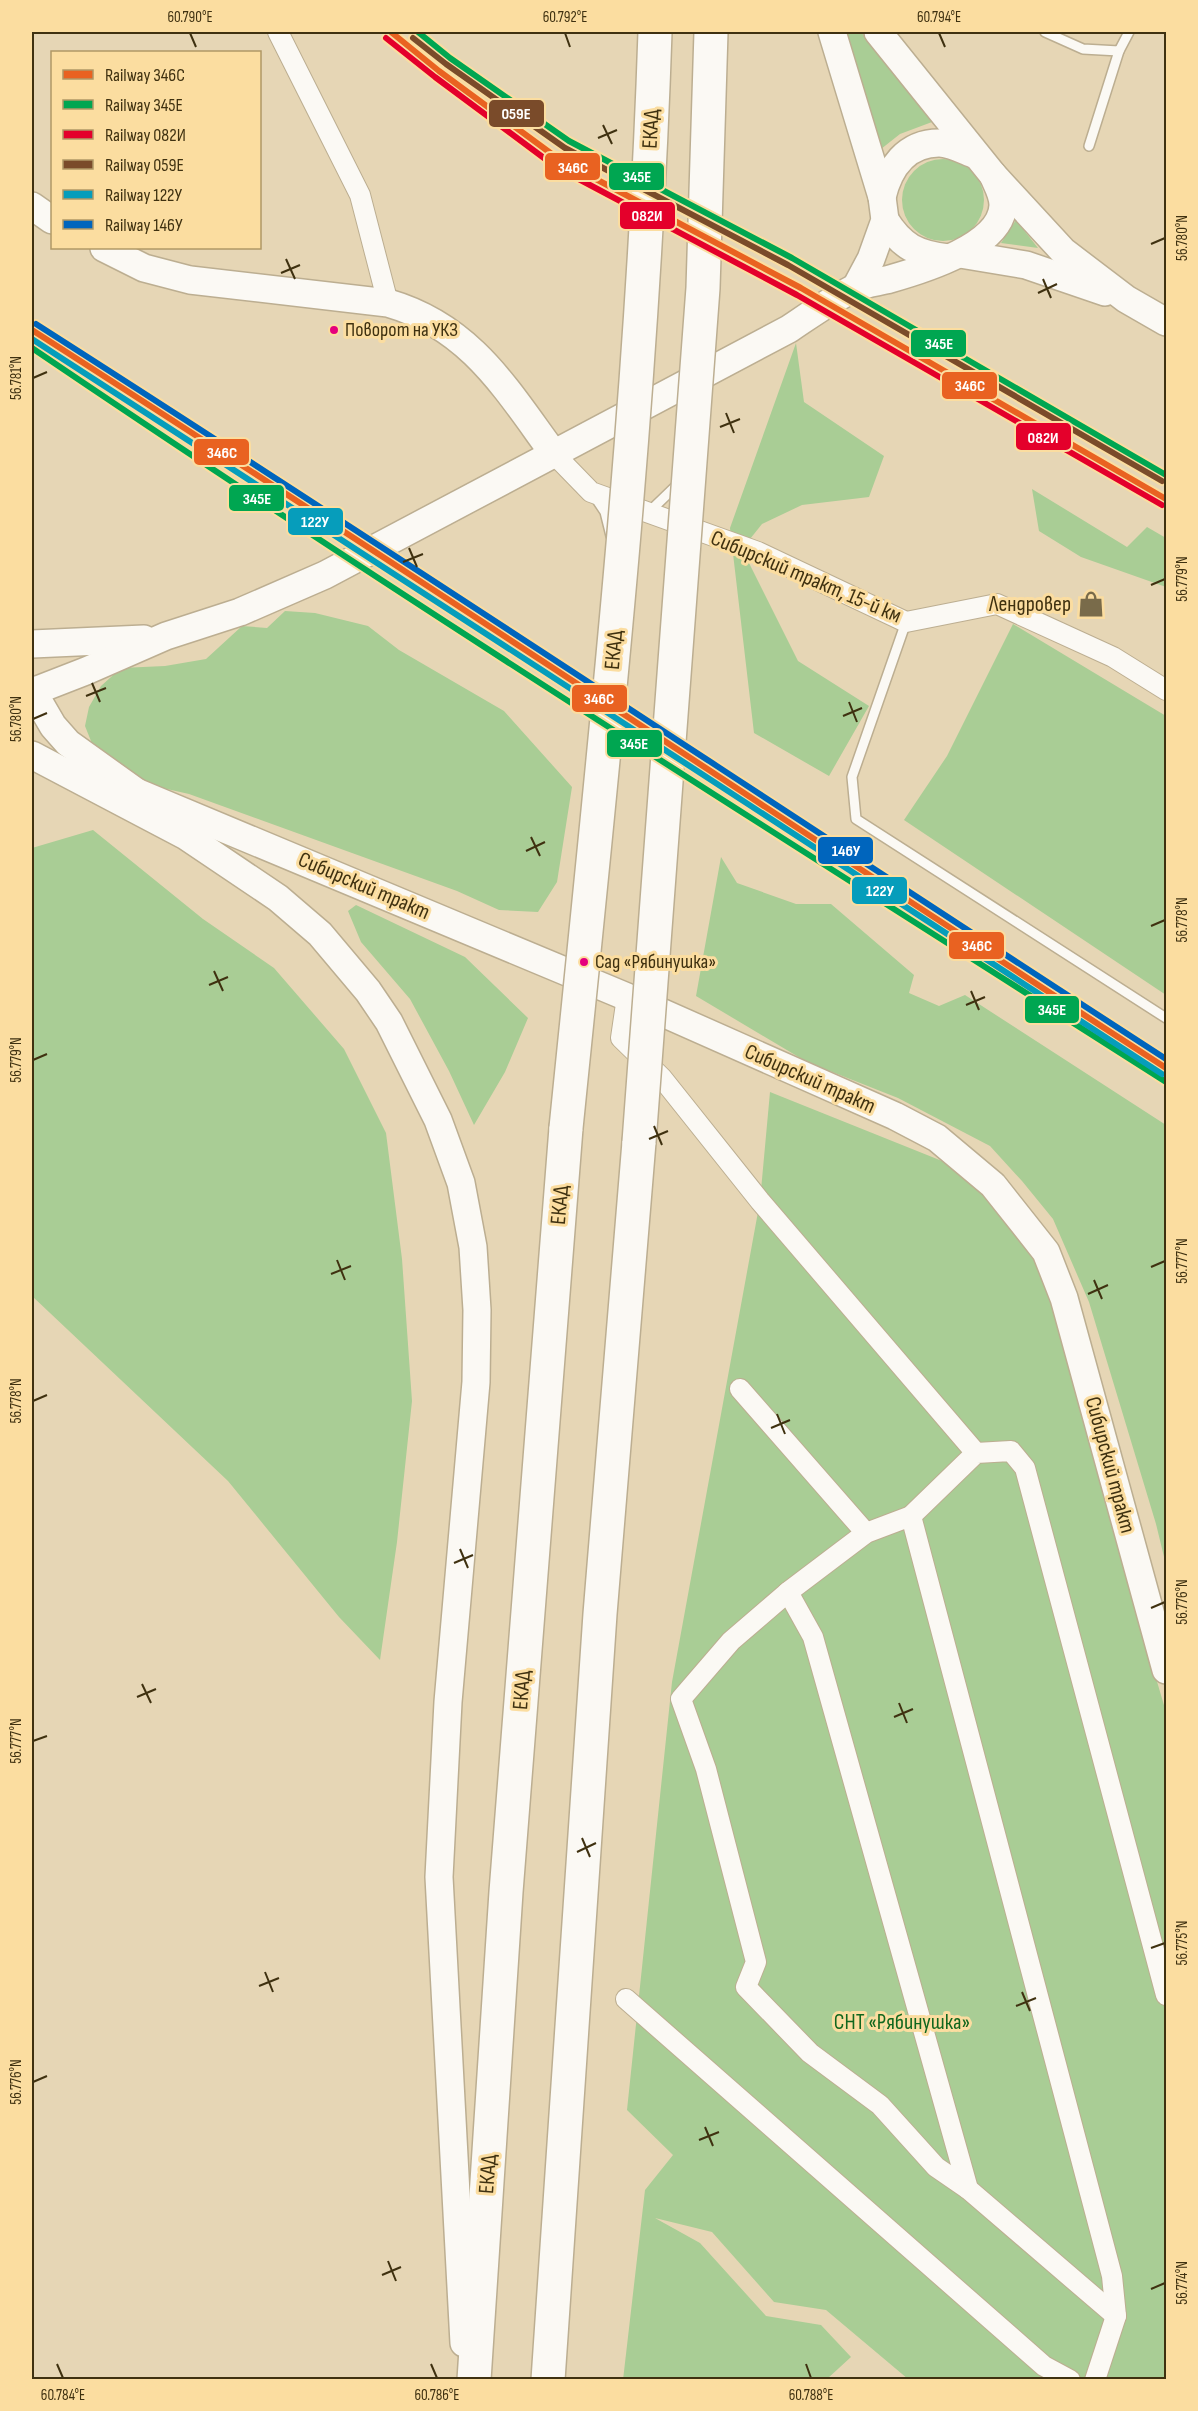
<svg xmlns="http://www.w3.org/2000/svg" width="1198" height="2411" viewBox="0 0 1198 2411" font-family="'Sofia Sans Condensed',sans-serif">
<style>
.green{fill:#a9cd95}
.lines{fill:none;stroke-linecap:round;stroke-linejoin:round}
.lane-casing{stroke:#bcae91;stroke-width:12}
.street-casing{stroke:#bcae91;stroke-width:22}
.secondary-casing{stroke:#bcae91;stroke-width:30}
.highway-casing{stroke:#bcae91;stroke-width:36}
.lane{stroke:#fbf9f4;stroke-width:9}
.street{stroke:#fbf9f4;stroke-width:20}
.secondary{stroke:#fbf9f4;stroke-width:27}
.highway{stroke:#fbf9f4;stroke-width:33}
.highway-bridge-casing{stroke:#bcae91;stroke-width:36;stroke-linecap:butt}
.highway-bridge{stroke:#fbf9f4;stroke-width:33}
.rail-1-casing{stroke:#fbdda0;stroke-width:10}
.rail-2-casing{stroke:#fbdda0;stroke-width:10}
.rail-3-casing{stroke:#fbdda0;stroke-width:10}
.rail-4-casing{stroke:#fbdda0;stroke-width:10}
.rail-5-casing{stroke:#fbdda0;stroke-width:10}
.rail-6-casing{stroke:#fbdda0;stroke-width:10}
.rail-1{stroke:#e96221;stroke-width:6}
.rail-2{stroke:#00a651;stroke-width:6}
.rail-3{stroke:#e4002b;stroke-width:6}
.rail-4{stroke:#7a4b2a;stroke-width:6}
.rail-5{stroke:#069dbb;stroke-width:6}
.rail-6{stroke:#0065bd;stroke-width:6}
.ticks{fill:none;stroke:#3f3110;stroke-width:2}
.bus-dot{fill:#e5007d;stroke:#fbdda0;stroke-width:2}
.labels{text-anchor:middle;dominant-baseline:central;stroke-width:6;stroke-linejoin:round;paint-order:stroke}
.bus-label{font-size:20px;fill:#3f3110;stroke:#fbdda0;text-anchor:start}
.street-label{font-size:22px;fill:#3f3110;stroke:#fbdda0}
.poi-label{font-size:22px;fill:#3f3110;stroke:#fbdda0;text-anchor:end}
.park-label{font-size:22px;fill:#11671e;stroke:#fbdda0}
.line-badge{stroke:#fbdda0;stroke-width:2}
.badge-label{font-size:16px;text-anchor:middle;font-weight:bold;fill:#fff}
.neatline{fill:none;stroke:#3f3110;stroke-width:2}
.ticks-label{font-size:15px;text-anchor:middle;fill:#3f3110}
</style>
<rect width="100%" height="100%" fill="#e6d6b5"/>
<g class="green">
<path d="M844,32H861L932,122L900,134L881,149Z"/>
<circle cx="943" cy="200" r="41"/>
<path d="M1016,220L1038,248L1001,243Z"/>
<path d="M796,343L804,402L884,456L869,497L802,505L762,524L742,549L798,661L869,706L829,776L754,733L730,528Z"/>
<path d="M1032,489L1127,547L1147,527L1166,538V587L1081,557L1039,531Z"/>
<path d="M285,611L315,613L368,626L399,650L504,711L572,787L557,882L538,912L499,910L457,891L189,794L127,780L95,751L85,726L89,707L101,686L121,668L165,666L206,659L242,626L267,628Z"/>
<path d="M1013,624L1166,716V995L904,820L947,756Z"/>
<path d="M93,830L203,919L274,968L344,1049L386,1133L402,1259L412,1401L397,1542L380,1660L339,1617L228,1481L32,1296V848Z"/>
<path d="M721,857L737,883L796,904H831L914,975L909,993L939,1006L965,995L1166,1125V1565L1156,1524L1089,1302L1053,1219L1022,1181L990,1146L898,1098L807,1062L696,996Z"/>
<path d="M356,905L465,957L528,1018L505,1072L474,1125L449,1071L410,999L361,942L348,911Z"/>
<path d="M770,1092L967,1171L1019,1233L1051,1288L1127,1580L1166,1712V2379H908L826,2310L774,2302L712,2232L655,2218L700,2243L766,2316L821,2325L851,2357L827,2379L623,2380L645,2190L673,2155L627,2110L672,1682L760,1201Z"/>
</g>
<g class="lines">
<g class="lane-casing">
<g id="lane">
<path d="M1045,32L1083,49L1119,51L1129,32"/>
<path d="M1089,146L1119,51"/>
<path d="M595,497L605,512L611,536"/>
<path d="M649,512L678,484"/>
<path d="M906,622L852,777L856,819L1166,1018"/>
</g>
</g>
<g class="street-casing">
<g id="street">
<path d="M278,32L360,195L388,303"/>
<path d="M554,454L591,492L758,552L906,622L997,604L1113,657L1166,690"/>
<path d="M627,997L621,1038L662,1078L760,1201L976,1453"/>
<path d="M740,1389L866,1533"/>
<path d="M911,1516L1112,2276L1116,2316L1095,2380"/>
<path d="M788,1592L813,1637L968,2189L1116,2316"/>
<path d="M626,1999L1044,2366L1070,2380"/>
<path d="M968,2189L936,2167L880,2105L810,2053L746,1987L756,1962L706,1769L681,1699L731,1641L788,1592L866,1533L911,1516L976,1453L1011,1451L1025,1468L1166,1995"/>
</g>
</g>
<g class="secondary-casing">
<g id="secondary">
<path d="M832,32L882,197L885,220L871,259L856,287"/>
<path d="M878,32L993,175L1063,251L1126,299L1166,322"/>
<path d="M882,197C889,168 906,143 939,143C951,143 965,151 976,155"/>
<path d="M32,206L52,220"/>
<path d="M885,220C902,247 917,254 948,258"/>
<path d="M104,248L144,268L190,280L388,303C471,327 506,389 554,454"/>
<path d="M960,254L1026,265L1105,292"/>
<path d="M32,644L144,639"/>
<path d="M32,690L53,726L68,743L135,791"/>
<path d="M32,692L86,671L166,636L240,612L325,575L789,329C810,315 832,299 855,288C866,283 879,282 890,279C922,270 1002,246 1003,205C1003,194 997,185 993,175"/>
<path d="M32,755L186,836L278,898L320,934L368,991L389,1022L438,1120L461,1183L473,1247L477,1310L476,1382L448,1702L439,1877L464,2343"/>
<path d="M129,789L627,997L895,1116L937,1138L993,1185L1046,1252L1064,1298L1166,1670"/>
</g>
</g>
<g class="highway-casing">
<g id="highway">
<path d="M474,2380L506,1892L566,1128"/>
<path d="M548,2380L600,1614L639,1142"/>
</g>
</g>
<use href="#lane" class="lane"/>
<use href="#street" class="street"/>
<use href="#secondary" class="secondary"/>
<use href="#highway" class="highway"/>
<g class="highway-bridge-casing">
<g id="highway-bridge">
<path d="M566,1128C603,763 643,398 655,32"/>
<path d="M639,1142L703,288L711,32"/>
</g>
</g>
<use href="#highway-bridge" class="highway-bridge"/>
<g class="rail-1-casing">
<g id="rail-1">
<path d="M391,32L439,71L560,160L801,288L1166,499"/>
<path d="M32,330C412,573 787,823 1166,1068"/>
</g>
</g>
<g class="rail-2-casing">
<g id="rail-2">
<path d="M418,32L450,58L569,141L792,258L1166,475"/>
<path d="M32,348C405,601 786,840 1166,1082"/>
</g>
</g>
<g class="rail-3-casing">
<path id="rail-3" d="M386,38L435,77L556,167L797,295L1162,505"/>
</g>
<g class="rail-4-casing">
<path id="rail-4" d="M413,38L446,64L565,148L788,265L1162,481"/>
</g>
<g class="rail-5-casing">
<path id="rail-5" d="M32,339C410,581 785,830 1162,1074"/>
</g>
<g class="rail-6-casing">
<path id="rail-6" d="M36,324C415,566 789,815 1166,1059"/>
</g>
<use href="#rail-1" class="rail-1"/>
<use href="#rail-2" class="rail-2"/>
<use href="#rail-3" class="rail-3"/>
<use href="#rail-4" class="rail-4"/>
<use href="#rail-5" class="rail-5"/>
<use href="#rail-6" class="rail-6"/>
</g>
<path class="ticks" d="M190,33L196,47M565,33L570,47M939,33L945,47M603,125L612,144M598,138L617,130M1151,244L1165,238M286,259L295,279M281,273L300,265M1043,279L1051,298M1038,293L1057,284M33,378L47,372M726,413L734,433M720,427L740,419M409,548L417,567M403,562L423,554M1151,585L1165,579M92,683L100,702M86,696L106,688M849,702L857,722M843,716L862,708M33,719L47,713M531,837L540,856M526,851L545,842M1151,926L1165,920M214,971L223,991M209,985L228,977M971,991L979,1010M966,1005L985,997M33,1060L47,1054M654,1126L662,1145M649,1139L668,1131M337,1260L345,1280M1151,1267L1165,1261M331,1274L351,1266M1094,1280L1102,1299M1088,1294L1108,1285M33,1401L47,1395M777,1414L785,1434M771,1428L790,1420M460,1549L468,1568M454,1563L473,1555M1151,1608L1165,1602M142,1684L151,1703M137,1697L156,1689M899,1703L907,1723M894,1717L913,1709M33,1741L47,1736M582,1838L590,1857M577,1852L596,1843M1151,1948L1165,1943M265,1972L273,1992M259,1986L279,1978M1022,1992L1030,2011M1016,2006L1036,1998M33,2082L47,2076M705,2127L713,2146M699,2140L719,2132M388,2261L396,2281M382,2275L401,2267M1151,2289L1165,2283M57,2364L63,2378M431,2364L437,2378M806,2364L811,2378"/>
<defs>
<g id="shop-bare" transform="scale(2.07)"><path d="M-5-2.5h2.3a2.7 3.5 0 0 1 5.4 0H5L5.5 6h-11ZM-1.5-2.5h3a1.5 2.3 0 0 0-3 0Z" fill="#796b4a" stroke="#fbdda0" stroke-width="2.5" paint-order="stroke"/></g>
</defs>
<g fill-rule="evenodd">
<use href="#shop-bare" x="1091" y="604"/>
</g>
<g class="bus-dot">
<circle cx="334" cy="330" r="5"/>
<circle cx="584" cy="962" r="5"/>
</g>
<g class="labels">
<g class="bus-label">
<text x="345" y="330">Поворот на УКЗ</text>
<text x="595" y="962">Сад «Рябинушка»</text>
</g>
<g class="street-label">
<text transform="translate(651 129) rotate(-87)">ЕКАД</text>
<text transform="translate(806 577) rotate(23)">Сибирский тракт, 15-й км</text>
<text transform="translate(614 650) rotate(-85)">ЕКАД</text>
<text transform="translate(364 886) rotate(23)">Сибирский тракт</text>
<text transform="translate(810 1079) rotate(24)">Сибирский тракт</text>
<text transform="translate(560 1205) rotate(-85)">ЕКАД</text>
<text transform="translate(1110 1465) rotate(75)">Сибирский тракт</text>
<text transform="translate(522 1690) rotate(-86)">ЕКАД</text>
<text transform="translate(488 2174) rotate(-86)">ЕКАД</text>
</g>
<g class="poi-label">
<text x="1071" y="604">Лендровер</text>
</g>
<g class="park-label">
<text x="902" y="2022">СНТ «Рябинушка»</text>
</g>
</g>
<g class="line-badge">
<rect x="488" y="99" width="57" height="29" rx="6" fill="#7a4b2a"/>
<rect x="544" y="152" width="57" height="29" rx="6" fill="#e96221"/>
<rect x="608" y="162" width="57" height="29" rx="6" fill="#00a651"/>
<rect x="619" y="201" width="57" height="29" rx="6" fill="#e4002b"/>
<rect x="910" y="329" width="57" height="29" rx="6" fill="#00a651"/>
<rect x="941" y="371" width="57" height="29" rx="6" fill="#e96221"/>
<rect x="1015" y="422" width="57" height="29" rx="6" fill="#e4002b"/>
<rect x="193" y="438" width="57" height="28" rx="6" fill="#e96221"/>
<rect x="228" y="484" width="57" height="28" rx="6" fill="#00a651"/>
<rect x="287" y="507" width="57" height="29" rx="6" fill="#069dbb"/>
<rect x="571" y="684" width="57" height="29" rx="6" fill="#e96221"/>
<rect x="606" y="729" width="57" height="29" rx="6" fill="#00a651"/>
<rect x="817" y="836" width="57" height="29" rx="6" fill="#0065bd"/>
<rect x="851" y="876" width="57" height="29" rx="6" fill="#069dbb"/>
<rect x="948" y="931" width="57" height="29" rx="6" fill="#e96221"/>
<rect x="1024" y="995" width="56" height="29" rx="6" fill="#00a651"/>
</g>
<g class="badge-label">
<text x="516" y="119">059Е</text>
<text x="573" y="173">346С</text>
<text x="637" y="182">345Е</text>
<text x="647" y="221">082И</text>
<text x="939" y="349">345Е</text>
<text x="970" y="391">346С</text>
<text x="1043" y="443">082И</text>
<text x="222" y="458">346С</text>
<text x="257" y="504">345Е</text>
<text x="315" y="527">122У</text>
<text x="599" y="704">346С</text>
<text x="634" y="749">345Е</text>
<text x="846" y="856">146У</text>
<text x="880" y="896">122У</text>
<text x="977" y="951">346С</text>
<text x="1052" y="1015">345Е</text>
</g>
<rect width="1198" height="2411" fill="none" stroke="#fbdda0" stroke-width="66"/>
<rect x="51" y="51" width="210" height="198" fill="#fbdda0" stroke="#b09866" stroke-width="1.5"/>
<rect x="63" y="70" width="30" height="9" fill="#e96221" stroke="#b09866" stroke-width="1.5"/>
<text x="105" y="81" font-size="18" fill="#3f3110">Railway 346С</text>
<rect x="63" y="100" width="30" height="9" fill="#00a651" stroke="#b09866" stroke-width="1.5"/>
<text x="105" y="111" font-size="18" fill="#3f3110">Railway 345Е</text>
<rect x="63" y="130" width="30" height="9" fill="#e4002b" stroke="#b09866" stroke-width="1.5"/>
<text x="105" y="141" font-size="18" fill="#3f3110">Railway 082И</text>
<rect x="63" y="160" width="30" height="9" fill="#7a4b2a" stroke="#b09866" stroke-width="1.5"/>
<text x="105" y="171" font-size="18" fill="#3f3110">Railway 059Е</text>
<rect x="63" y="190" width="30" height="9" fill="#069dbb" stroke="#b09866" stroke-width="1.5"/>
<text x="105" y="201" font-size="18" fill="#3f3110">Railway 122У</text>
<rect x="63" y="220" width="30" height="9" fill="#0065bd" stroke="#b09866" stroke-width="1.5"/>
<text x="105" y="231" font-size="18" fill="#3f3110">Railway 146У</text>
<rect x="33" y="33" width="1132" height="2345" class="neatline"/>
<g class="ticks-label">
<text x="190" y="22">60.790°E</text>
<text x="565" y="22">60.792°E</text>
<text x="939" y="22">60.794°E</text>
<text transform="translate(1182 238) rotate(-90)" y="5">56.780°N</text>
<text transform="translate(16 378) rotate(-90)" y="5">56.781°N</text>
<text transform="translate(1182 579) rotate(-90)" y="5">56.779°N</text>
<text transform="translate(16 719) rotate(-90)" y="5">56.780°N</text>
<text transform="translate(1182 920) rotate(-90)" y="5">56.778°N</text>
<text transform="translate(16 1060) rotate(-90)" y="5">56.779°N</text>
<text transform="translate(1182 1261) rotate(-90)" y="5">56.777°N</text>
<text transform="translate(16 1401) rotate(-90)" y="5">56.778°N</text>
<text transform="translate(1182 1602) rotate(-90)" y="5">56.776°N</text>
<text transform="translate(16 1741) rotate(-90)" y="5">56.777°N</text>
<text transform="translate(1182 1943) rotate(-90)" y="5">56.775°N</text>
<text transform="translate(16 2082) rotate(-90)" y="5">56.776°N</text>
<text transform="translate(1182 2283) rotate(-90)" y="5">56.774°N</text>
<text x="63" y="2400">60.784°E</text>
<text x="437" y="2400">60.786°E</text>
<text x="811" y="2400">60.788°E</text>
</g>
</svg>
